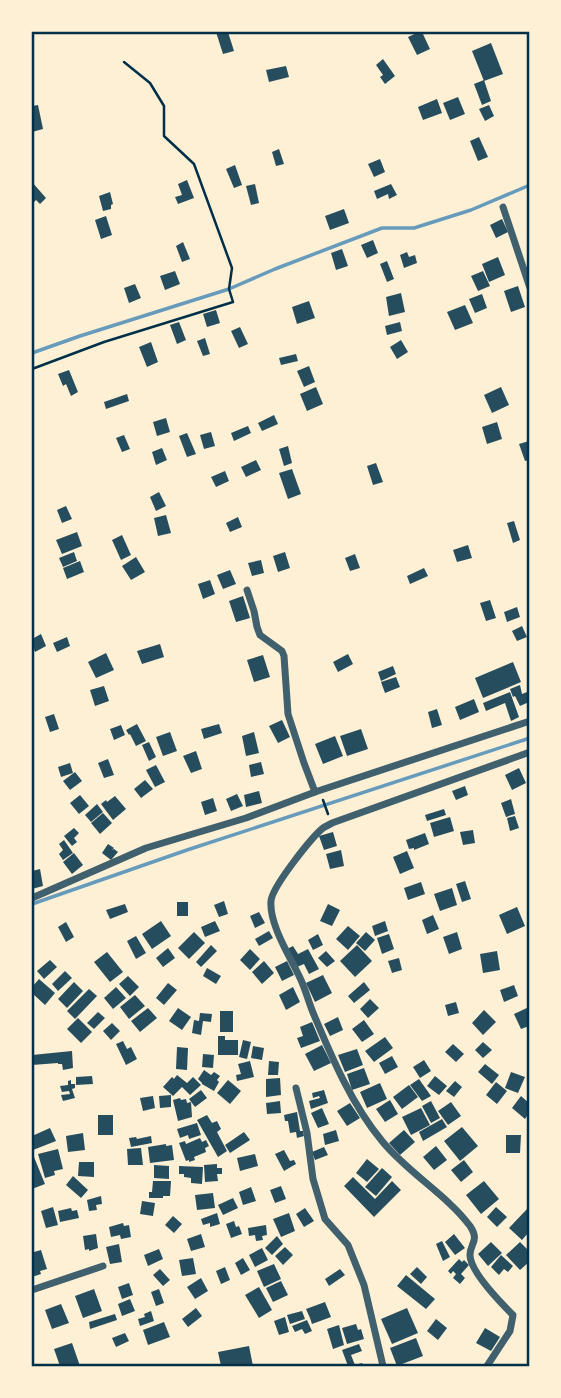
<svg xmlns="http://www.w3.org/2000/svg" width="561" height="1398" viewBox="0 0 561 1398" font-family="'Space Grotesk',sans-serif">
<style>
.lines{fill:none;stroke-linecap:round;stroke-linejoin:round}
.stream{stroke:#669bbc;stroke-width:3.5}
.building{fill:#264d5e}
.path{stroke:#003049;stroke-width:2.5}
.minor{stroke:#3f606c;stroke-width:7}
.neatline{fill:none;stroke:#003049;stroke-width:2.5}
</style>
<rect width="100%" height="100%" fill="#fdf0d5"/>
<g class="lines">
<g class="stream">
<path d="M32,353L80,336L229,289L275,269L382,228H414L471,210L530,185"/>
<path d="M32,904L187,850L530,738"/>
</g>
</g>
<g class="building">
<path d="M216,32H228L234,51L223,54Z"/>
<path d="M419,32H422L430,49L417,55L408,37Z"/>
<path d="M491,43L503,74L484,81L472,51Z"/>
<path d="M383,59L395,76L385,84L380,77L383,75L376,65Z"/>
<path d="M286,66L289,77L269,82L266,70Z"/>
<path d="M484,80L491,101L482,105L474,84Z"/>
<path d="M458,97L465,114L450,120L443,103Z"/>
<path d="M437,99L442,113L423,120L418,107Z"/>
<path d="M38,105L43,129L32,132V106Z"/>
<path d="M489,105L494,116L485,121L479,109Z"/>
<path d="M479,137L488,157L478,161L470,141Z"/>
<path d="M279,149L284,164L276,166L272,152Z"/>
<path d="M380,159L385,172L374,177L368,164Z"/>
<path d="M235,165L242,185L234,188L226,169Z"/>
<path d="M187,180L194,198L178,204L175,197L182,195L178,184Z"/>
<path d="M32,182L46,198L40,204L36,200L34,202L32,200Z"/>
<path d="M255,184L259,203L251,205L246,186Z"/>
<path d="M391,184L397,195L389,199L388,194L377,199L374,191Z"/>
<path d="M110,192L113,204L111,205V209L103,211L99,196Z"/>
<path d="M344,209L349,223L330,230L325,216Z"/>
<path d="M106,216L112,235L101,239L95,220Z"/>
<path d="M502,219L508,232L496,238L490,225Z"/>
<path d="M373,240L378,253L367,258L361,245Z"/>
<path d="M183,242L190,259L182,262L176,246Z"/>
<path d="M342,249L348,266L336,270L331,253Z"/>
<path d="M407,252L409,257L415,255L417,263L404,268L400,255Z"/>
<path d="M498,257L505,275L489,282L482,264Z"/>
<path d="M387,261L394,279L387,282L380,264Z"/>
<path d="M175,271L180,284L165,290L160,276Z"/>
<path d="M483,271L490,286L478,291L471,276Z"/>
<path d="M135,284L141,298L129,303L124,288Z"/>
<path d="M518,286L525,307L511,312L504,291Z"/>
<path d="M401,293L405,312L389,316L386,297Z"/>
<path d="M482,294L487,308L475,313L469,299Z"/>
<path d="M309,301L315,318L297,324L292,307Z"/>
<path d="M465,305L473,323L455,330L447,312Z"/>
<path d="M216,310L220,323L207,327L203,314Z"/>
<path d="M179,322L186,340L177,344L170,325Z"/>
<path d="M400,322L402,331L387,335L385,326Z"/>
<path d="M240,327L248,344L239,348L231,331Z"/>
<path d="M205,338L210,354L203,356L197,341Z"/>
<path d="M401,340L408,352L397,359L390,347Z"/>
<path d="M151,342L158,362L147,367L139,347Z"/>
<path d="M296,354L298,361L281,365L279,358Z"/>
<path d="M309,366L315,382L304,387L297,371Z"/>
<path d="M69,370L78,392L71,396L66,384L63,386L58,374Z"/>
<path d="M316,387L323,404L307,411L300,394Z"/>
<path d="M501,387L509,405L492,413L484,395Z"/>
<path d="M127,394L129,401L106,409L104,402Z"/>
<path d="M274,415L278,424L262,431L258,423Z"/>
<path d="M166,418L170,432L157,436L153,422Z"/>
<path d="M497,422L502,439L487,444L482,427Z"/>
<path d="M248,426L251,433L234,441L231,433Z"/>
<path d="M211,432L215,446L204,449L200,435Z"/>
<path d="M187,433L196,454L187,457L179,436Z"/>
<path d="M124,435L130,449L122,452L116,438Z"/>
<path d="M529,441V460L525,461L519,444Z"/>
<path d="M288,446L292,463L284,466L279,449Z"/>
<path d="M162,448L167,460L156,465L152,452Z"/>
<path d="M256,460L261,470L246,477L241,467Z"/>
<path d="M376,463L383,482L373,485L367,466Z"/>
<path d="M292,469L301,494L288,499L279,473Z"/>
<path d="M225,471L229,481L216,487L211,477Z"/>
<path d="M159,492L166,506L156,511L150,497Z"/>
<path d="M66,506L72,519L62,523L57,510Z"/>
<path d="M166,515L171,533L158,536L154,518Z"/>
<path d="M238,517L242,527L230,532L226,523Z"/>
<path d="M514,521L520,540L513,543L507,523Z"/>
<path d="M77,532L82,546L62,554L56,540Z"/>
<path d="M122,535L131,555L121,560L112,540Z"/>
<path d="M468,545L472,558L457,562L453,550Z"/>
<path d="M74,552L77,561L63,567L59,558Z"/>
<path d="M285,552L290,568L278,572L273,556Z"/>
<path d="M355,554L360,568L350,571L345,558Z"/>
<path d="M136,557L145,572L131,580L122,566Z"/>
<path d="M261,560L264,573L252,576L248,563Z"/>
<path d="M80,561L84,572L67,579L63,568Z"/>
<path d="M424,568L428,576L410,584L407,576Z"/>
<path d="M230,570L236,584L223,589L217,575Z"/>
<path d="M210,580L215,594L203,599L198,584Z"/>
<path d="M243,596L250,618L236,622L229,601Z"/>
<path d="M490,600L496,618L486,621L480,603Z"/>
<path d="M517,607L520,617L507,622L504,612Z"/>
<path d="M522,626L527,637L517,641L512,631Z"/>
<path d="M41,634L46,646L35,652L32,644V639Z"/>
<path d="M67,637L70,646L57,652L53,643Z"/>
<path d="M160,644L164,657L142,664L137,651Z"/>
<path d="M106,653L114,670L96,678L88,662Z"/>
<path d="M348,654L353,664L338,672L333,662Z"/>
<path d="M263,655L270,677L254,682L247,660Z"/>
<path d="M513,662L521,682L483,698L475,678Z"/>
<path d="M393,666L396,674L381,681L378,672Z"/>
<path d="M396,677L400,687L385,693L381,682Z"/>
<path d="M520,685L522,694L527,692L529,702L520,706L515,696L513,697L510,689Z"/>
<path d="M104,686L109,701L95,706L90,690Z"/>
<path d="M510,692L519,717L511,721L505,703L486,711L483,703Z"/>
<path d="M474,699L479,712L460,720L455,707Z"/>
<path d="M437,709L442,725L432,728L428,712Z"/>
<path d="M54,714L59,729L50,732L45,717Z"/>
<path d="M282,720L290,737L278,743L269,726Z"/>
<path d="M137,724L146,741L136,746L130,734L129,735L126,730Z"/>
<path d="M219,724L222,733L204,739L201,729Z"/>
<path d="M121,725L125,735L114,740L110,729Z"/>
<path d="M361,729L368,749L347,756L340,736Z"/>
<path d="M170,732L177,751L163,756L156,737Z"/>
<path d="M254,732L259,753L246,756L242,736Z"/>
<path d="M335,736L343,756L323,764L315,744Z"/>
<path d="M149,742L156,757L149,761L142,745Z"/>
<path d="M196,751L202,769L191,773L183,756Z"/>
<path d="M108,759L114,775L104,778L98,763Z"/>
<path d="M261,762L264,774L251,777L249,765Z"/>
<path d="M70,763L73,773L61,777L58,767Z"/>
<path d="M156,765L165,782L155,787L146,770Z"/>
<path d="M519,768L526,783L512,790L505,775Z"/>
<path d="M75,772L82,781L70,790L63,781Z"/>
<path d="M145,780L153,789L141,798L134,789Z"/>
<path d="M465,786L468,795L456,800L452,791Z"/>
<path d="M259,791L262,803L246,807L244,795Z"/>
<path d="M237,794L243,806L231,811L226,799Z"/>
<path d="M80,795L89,806L79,814L70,803Z"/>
<path d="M115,796L126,809L113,820L101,804L106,800L107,802Z"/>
<path d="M213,798L217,811L205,815L201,802Z"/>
<path d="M511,799L515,814L506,817L501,803Z"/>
<path d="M97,804L103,812L91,822L85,815Z"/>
<path d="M444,809L446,815L427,821L425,815Z"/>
<path d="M103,813L112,823L100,834L91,823Z"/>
<path d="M515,816L519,828L510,831L507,818Z"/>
<path d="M450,817L454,831L434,837L430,823Z"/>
<path d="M74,828L79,833L74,838L77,842L72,846L64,836Z"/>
<path d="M473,830L475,843L463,845L460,832Z"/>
<path d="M333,832L337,846L324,850L319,836Z"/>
<path d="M425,833L429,844L414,850V848L409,849L406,840Z"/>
<path d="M64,840L73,853L63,860L59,854L63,850L59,844Z"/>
<path d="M108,844L114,848L112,850L114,849L118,852L111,860L102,853Z"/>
<path d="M341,850L344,866L330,869L326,854Z"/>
<path d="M407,851L414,868L400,874L393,857Z"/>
<path d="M74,853L83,865L72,874L63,862Z"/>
<path d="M40,869L43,886L32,889V871Z"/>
<path d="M465,881L471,899L462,902L456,884Z"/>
<path d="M421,882L425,894L408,900L404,888Z"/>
<path d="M452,888L457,905L440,911L434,894Z"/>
<path d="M224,901L228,914L219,917L214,905Z"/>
<rect x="177" y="902" width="11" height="14"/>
<path d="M125,904L128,912L110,919L106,910Z"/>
<path d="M328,904L340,910L332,926L320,921Z"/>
<path d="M517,907L525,926L507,934L499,915Z"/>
<path d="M259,912L265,923L255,928L250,916Z"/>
<path d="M433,915L439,929L427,934L422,920Z"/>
<path d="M161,921L171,936L152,949L142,934Z"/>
<path d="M215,921L220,931L205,937L201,927Z"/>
<path d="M385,921L388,931L375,936L372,926Z"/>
<path d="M66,922L74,937L66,942L58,927Z"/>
<path d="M348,926L360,936L348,950L336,939Z"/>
<path d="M269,931L273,938L259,946L255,939Z"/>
<path d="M194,932L205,943L189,959L178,948Z"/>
<path d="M366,932L375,940L365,951L356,943Z"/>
<path d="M457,932L462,949L449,954L443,937Z"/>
<path d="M318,934L323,945L313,950L308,940Z"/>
<path d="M389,934L394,949L382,954L377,938Z"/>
<path d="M136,936L146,953L136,959L127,941Z"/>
<path d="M211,945L217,951L201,967L196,962Z"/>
<path d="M357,945L372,961L355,977L340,961Z"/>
<path d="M293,946L298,954L308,949L319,969L309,974L304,964L297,967L287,949Z"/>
<path d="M168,948L175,958L163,967L156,958Z"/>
<path d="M250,949L260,959L250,970L240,960Z"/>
<path d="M326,951L335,961L327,967L318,958Z"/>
<path d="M497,951L500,970L483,973L480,954Z"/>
<path d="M107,952L123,972L110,982L94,962Z"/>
<path d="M399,958L402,970L392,973L388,961Z"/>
<path d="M50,960L57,967L44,979L37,971Z"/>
<path d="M264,961L274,973L262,984L252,972Z"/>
<path d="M287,961L294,975L282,981L275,967Z"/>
<path d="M207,968L221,976L216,984L203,976Z"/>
<path d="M65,971L72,978L58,991L52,984Z"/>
<path d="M323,975L332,993L315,1002L306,983Z"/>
<path d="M128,976L139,987L130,996L119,984Z"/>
<path d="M39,979L55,993L45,1005L32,993V987Z"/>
<path d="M74,982L83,991L67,1008L58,999Z"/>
<path d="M364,982L370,990L354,1003L348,996Z"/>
<path d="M168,983L177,990L164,1005L156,998Z"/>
<path d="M514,985L518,996L504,1002L500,990Z"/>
<path d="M116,987L126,998L113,1009L104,998Z"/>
<path d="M293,987L300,1002L286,1010L279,995Z"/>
<path d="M89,989L97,996L75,1019L67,1011Z"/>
<path d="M135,995L145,1006L129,1019L120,1007Z"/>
<path d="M370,999L379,1008L368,1018L360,1009Z"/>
<path d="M456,1002L459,1013L448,1016L445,1005Z"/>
<path d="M529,1007V1026L521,1029L514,1014Z"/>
<path d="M148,1008L157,1018L140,1032L131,1021Z"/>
<path d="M178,1008L191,1017L182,1030L169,1021Z"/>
<path d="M484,1010L496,1022L483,1035L472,1023Z"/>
<rect x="220" y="1011" width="13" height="21"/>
<path d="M98,1012L105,1018L94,1029L87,1023Z"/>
<path d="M200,1013L212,1014L211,1022L203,1021L201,1035L192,1033L194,1020L199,1021Z"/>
<path d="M338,1017L343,1030L330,1036L324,1024Z"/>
<path d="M78,1018L92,1032L81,1043L67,1029Z"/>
<path d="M364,1020L374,1034L362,1042L352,1029Z"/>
<path d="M312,1022L320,1041L301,1048L297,1038L303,1036L300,1027Z"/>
<path d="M112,1023L120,1031L111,1040L103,1031Z"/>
<path d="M218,1036H225V1040H238V1055H218Z"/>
<path d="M385,1037L393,1048L374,1062L365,1051Z"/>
<path d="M243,1040L251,1042L247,1059L239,1057Z"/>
<path d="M123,1041L127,1049L131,1047L137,1059L126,1065L116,1044Z"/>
<path d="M483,1042L492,1050L483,1058L475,1050Z"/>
<path d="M453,1044L464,1054L456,1062L445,1052Z"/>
<path d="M322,1045L331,1063L314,1071L305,1054Z"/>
<path d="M253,1046L264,1048L262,1060L251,1058Z"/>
<path d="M177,1047L188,1048L187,1070L176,1069Z"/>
<path d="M357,1049L363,1065L345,1072L338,1055Z"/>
<path d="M72,1051L73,1068L63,1070L62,1064H58V1063L32,1065V1055Z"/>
<path d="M203,1054L214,1055L213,1068L202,1067Z"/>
<path d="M392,1056L398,1067L385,1074L379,1063Z"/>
<path d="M424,1060L431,1071L420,1078L413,1067Z"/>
<path d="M250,1061L254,1077L237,1081L236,1075L241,1074L238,1064Z"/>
<path d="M269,1061L279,1062L278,1075H268Z"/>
<path d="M485,1064L499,1075L492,1084L478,1072Z"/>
<path d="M364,1068L370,1084L352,1090L347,1074Z"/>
<path d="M204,1070L211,1075L214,1072L220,1076L217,1080L219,1082L214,1091L202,1084V1083L198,1079Z"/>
<path d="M511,1072L525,1077L518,1093L505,1088Z"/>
<path d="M177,1075L187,1083L193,1077L201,1085L190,1095L182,1087L173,1096L163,1087L172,1077L174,1079Z"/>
<path d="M92,1076L93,1084L76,1085V1077Z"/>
<path d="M435,1076L447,1086L439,1095L427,1086Z"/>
<path d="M280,1078L281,1095L266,1097V1079Z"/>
<path d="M419,1079L431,1096L422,1101L410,1085Z"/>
<path d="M71,1080V1084H75V1088L72,1089L75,1098L63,1101L61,1095L70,1094L69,1091L62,1092L60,1086L68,1085V1081Z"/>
<path d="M228,1080L241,1091L230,1104L217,1093Z"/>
<path d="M455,1081L462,1087L454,1097L446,1091Z"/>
<path d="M496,1082L507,1091L497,1104L486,1095Z"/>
<path d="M380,1083L387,1099L367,1108L360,1092Z"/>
<path d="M409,1085L418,1097L402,1109L393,1097Z"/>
<path d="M201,1090L207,1098L195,1107L189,1099Z"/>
<path d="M324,1090L328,1103L311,1109L309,1101L320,1098L319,1096L313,1098L312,1093Z"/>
<path d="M171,1095V1107L160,1108L159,1096Z"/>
<path d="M153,1096L155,1108L143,1111L140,1098Z"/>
<path d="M521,1096L529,1103V1113L525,1119L512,1108Z"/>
<path d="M180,1098L181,1100L186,1099L187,1103L191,1102L192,1117L178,1121L173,1100Z"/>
<path d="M390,1100L398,1114L385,1122L376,1109Z"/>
<path d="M280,1101L281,1113L267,1114L266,1103Z"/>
<path d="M431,1101L440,1118L431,1123L422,1106Z"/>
<path d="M451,1102L461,1116L448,1125L438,1111Z"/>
<path d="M350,1103L360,1118L347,1126L337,1111Z"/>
<path d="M322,1108L329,1124L318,1128L311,1113Z"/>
<path d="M421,1108L430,1125L411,1135L402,1117Z"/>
<path d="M297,1112L300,1131H303L304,1136L297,1138L296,1132L290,1133L288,1121H285L284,1115Z"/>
<rect x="98" y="1115" width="15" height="20"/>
<path d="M207,1115L212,1123L217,1121L221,1129L217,1132L227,1151L218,1157L197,1120Z"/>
<path d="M442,1119L447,1127L423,1141L419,1132Z"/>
<path d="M197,1123L201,1135L189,1139L188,1135L180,1138L177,1129Z"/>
<path d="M462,1127L478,1146L460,1161L444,1141Z"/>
<path d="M50,1128L56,1141L33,1150L32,1136Z"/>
<path d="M336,1130L339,1141L325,1145L323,1134Z"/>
<path d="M404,1130L415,1142L400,1155L389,1143Z"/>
<path d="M244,1132L250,1140L230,1153L225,1145Z"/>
<path d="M83,1133L85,1150L68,1152L66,1136Z"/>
<path d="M506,1135H521L520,1153H506Z"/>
<path d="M151,1136L152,1143L131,1147L129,1138L136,1137L137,1139Z"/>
<path d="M200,1138L202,1142L206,1140L209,1146L205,1148L206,1152L194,1157L195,1160L189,1162V1160L186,1161L179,1143L185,1141L186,1144Z"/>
<path d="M166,1144V1146L172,1145L174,1160L150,1163L148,1147Z"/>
<path d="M436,1146L447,1160L434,1170L423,1157Z"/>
<path d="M324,1147L328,1155L315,1160L312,1152Z"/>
<path d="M141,1148L143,1165H128L127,1149Z"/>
<path d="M58,1149L63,1169L54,1171L55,1175L45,1178L38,1154Z"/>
<path d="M284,1150L290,1161L294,1160L296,1164L284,1171L275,1154Z"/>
<path d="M255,1154L258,1166L240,1171L237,1158Z"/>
<path d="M34,1157L45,1184L32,1189V1158Z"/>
<path d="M367,1159L379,1169L367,1182L356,1173Z"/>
<path d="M464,1160L473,1172L461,1182L451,1170Z"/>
<path d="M79,1162H94V1177L78,1176Z"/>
<path d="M217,1164V1168H222V1174H217L218,1181L205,1182L204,1165Z"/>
<path d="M154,1165L169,1166V1179L154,1178Z"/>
<path d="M179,1166L203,1167L202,1184L191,1183V1178L184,1177V1174H179Z"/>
<path d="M382,1168L392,1177L376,1196L365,1187Z"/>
<path d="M73,1176L88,1190L81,1198L66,1185Z"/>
<path d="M353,1177L375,1199L392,1181L401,1190L374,1217L344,1186Z"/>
<path d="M153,1181H171L170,1196H163V1198H149V1192H152Z"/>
<path d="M484,1181L499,1199L481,1214L466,1195Z"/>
<path d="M281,1186L286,1199L275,1203L270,1190Z"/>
<path d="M251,1187L256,1201L243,1205L239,1192Z"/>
<path d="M213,1193L215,1208L197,1210L195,1195Z"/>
<path d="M101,1196L102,1204L96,1205L97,1210L89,1211L87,1200Z"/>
<path d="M233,1198L238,1208L223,1215L218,1205Z"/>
<path d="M142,1201L155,1203L153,1216L140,1214Z"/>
<path d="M53,1207L58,1225L46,1228L41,1211Z"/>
<path d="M496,1207L507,1217L497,1227L487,1217Z"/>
<path d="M71,1208L72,1211L77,1210L79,1218L60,1222L58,1211Z"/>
<path d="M305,1208L314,1221L304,1227L296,1214Z"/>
<path d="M527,1209L529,1211V1232L522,1240L509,1228Z"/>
<path d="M217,1213L220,1224L210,1227V1223L203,1225L201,1219Z"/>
<path d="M289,1213L295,1231L281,1237L273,1219Z"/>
<path d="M173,1216L182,1224L174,1233L165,1225Z"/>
<path d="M234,1221L236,1227L239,1226L242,1234L231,1238L226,1224Z"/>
<path d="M123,1223L124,1226L129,1225L131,1237L121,1239L120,1235L111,1237L109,1227Z"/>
<path d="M266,1225L267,1235L262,1236L263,1240L256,1241L255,1235L249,1236L248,1228Z"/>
<path d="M96,1234L98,1248L89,1251V1249L85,1250L83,1236Z"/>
<path d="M201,1234L205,1247L191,1251L187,1239Z"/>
<path d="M454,1234L465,1248L455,1255L445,1242Z"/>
<path d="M277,1236L283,1244L272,1255L265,1248Z"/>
<path d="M442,1241L450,1257L443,1261L436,1244Z"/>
<path d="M491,1242L502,1253L488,1266L478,1254Z"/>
<path d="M520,1242L529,1251V1262L520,1270L506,1255Z"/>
<path d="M119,1244L122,1262L110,1264L106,1247Z"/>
<path d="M285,1247L293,1255L283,1265L275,1256Z"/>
<path d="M262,1248L268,1260L255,1267L249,1255Z"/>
<path d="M159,1249L163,1259L148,1266L144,1255Z"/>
<path d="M41,1250L47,1269L40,1271L41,1274L32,1277V1255L34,1254V1252Z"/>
<path d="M501,1255L513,1266L508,1272L504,1269L499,1275L491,1267Z"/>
<path d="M193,1258L196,1274L182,1276L179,1260Z"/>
<path d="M243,1258L250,1270L241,1275L235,1263Z"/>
<path d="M459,1259L462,1262L464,1260L469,1265L461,1274L465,1278L460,1284L453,1278L456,1274L453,1271L451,1274L448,1271Z"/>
<path d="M274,1264L281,1279L264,1287L257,1271Z"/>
<path d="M225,1267L230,1280L221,1284L216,1271Z"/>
<path d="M417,1267L427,1277L421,1284L410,1274Z"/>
<path d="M160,1269L170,1280L163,1286L153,1275Z"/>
<path d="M340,1269L345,1275L329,1286L325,1279Z"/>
<path d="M406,1275L435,1299L426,1309L397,1286Z"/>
<path d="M201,1278L208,1291L195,1299L187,1287Z"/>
<path d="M281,1281L288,1295L273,1302L266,1288Z"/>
<path d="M129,1283L133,1295L122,1299L118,1287Z"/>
<path d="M259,1287L272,1310L259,1318L245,1295Z"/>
<path d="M94,1289L102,1311L83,1318L75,1296Z"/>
<path d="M159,1289L164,1303L156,1306L151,1292Z"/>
<path d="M130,1299L135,1311L122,1316L118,1304Z"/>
<path d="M325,1302L331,1317L312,1324L310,1318L312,1317L310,1318L306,1309Z"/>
<path d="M61,1304L69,1323L52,1329L45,1310Z"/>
<path d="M196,1308L202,1316L188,1327L182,1319Z"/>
<path d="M407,1308L418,1333L392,1344L381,1319Z"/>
<path d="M151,1311L154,1321L140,1326L138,1319L145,1317L144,1314Z"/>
<path d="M302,1311L305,1319L290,1324L287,1315Z"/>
<path d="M115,1314L117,1320L90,1329L89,1322Z"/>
<path d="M285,1317L289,1332L279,1335L274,1321Z"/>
<path d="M436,1319L447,1328L438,1340L427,1331Z"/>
<path d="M307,1320L312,1331L305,1334L302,1329L295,1332L292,1326Z"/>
<path d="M164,1322L170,1337L148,1345L143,1330Z"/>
<path d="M356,1324L358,1330L361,1329L364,1339L347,1344L342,1328Z"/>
<path d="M339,1325L344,1345L333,1349L327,1329Z"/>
<path d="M485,1328L500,1337L491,1351L476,1343Z"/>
<path d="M125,1333L129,1341L116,1347L112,1338Z"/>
<path d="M416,1338L423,1356L397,1366L390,1348Z"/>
<path d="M72,1343L80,1366H60L54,1349Z"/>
<path d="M359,1344L362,1351L351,1355L355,1365L362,1363L364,1366H348L342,1350Z"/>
<path d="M249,1346L253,1366H221L218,1352Z"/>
</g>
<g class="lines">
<g class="path">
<path d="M32,369L104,342L233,302L229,289L232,268L194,164L164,136V106L150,83L124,62"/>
<path d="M323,800L328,814"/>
</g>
<g class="minor">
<path d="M503,207L530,288"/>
<path d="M247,590L254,611L257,627L260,635L282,651L284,656L288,714L304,763L315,792"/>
<path d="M32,898L146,848L246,818L315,792L530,721"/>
<path d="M296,1088L307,1133L313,1179L325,1219L348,1245L364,1285L383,1366"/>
<path d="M32,1290L103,1266"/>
<path d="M487,1366L510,1331L513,1315C502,1304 470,1272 470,1255C470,1243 480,1241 470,1226C447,1195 407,1172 382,1141C352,1105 332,1058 314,1015C309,1003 306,991 301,980C291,958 269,925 271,901C272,887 311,838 323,828C326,826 329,825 332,823L530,752"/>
</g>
</g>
<rect width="561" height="1398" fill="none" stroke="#fdf0d5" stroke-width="66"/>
<rect x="33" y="33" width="495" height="1332" class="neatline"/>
</svg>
